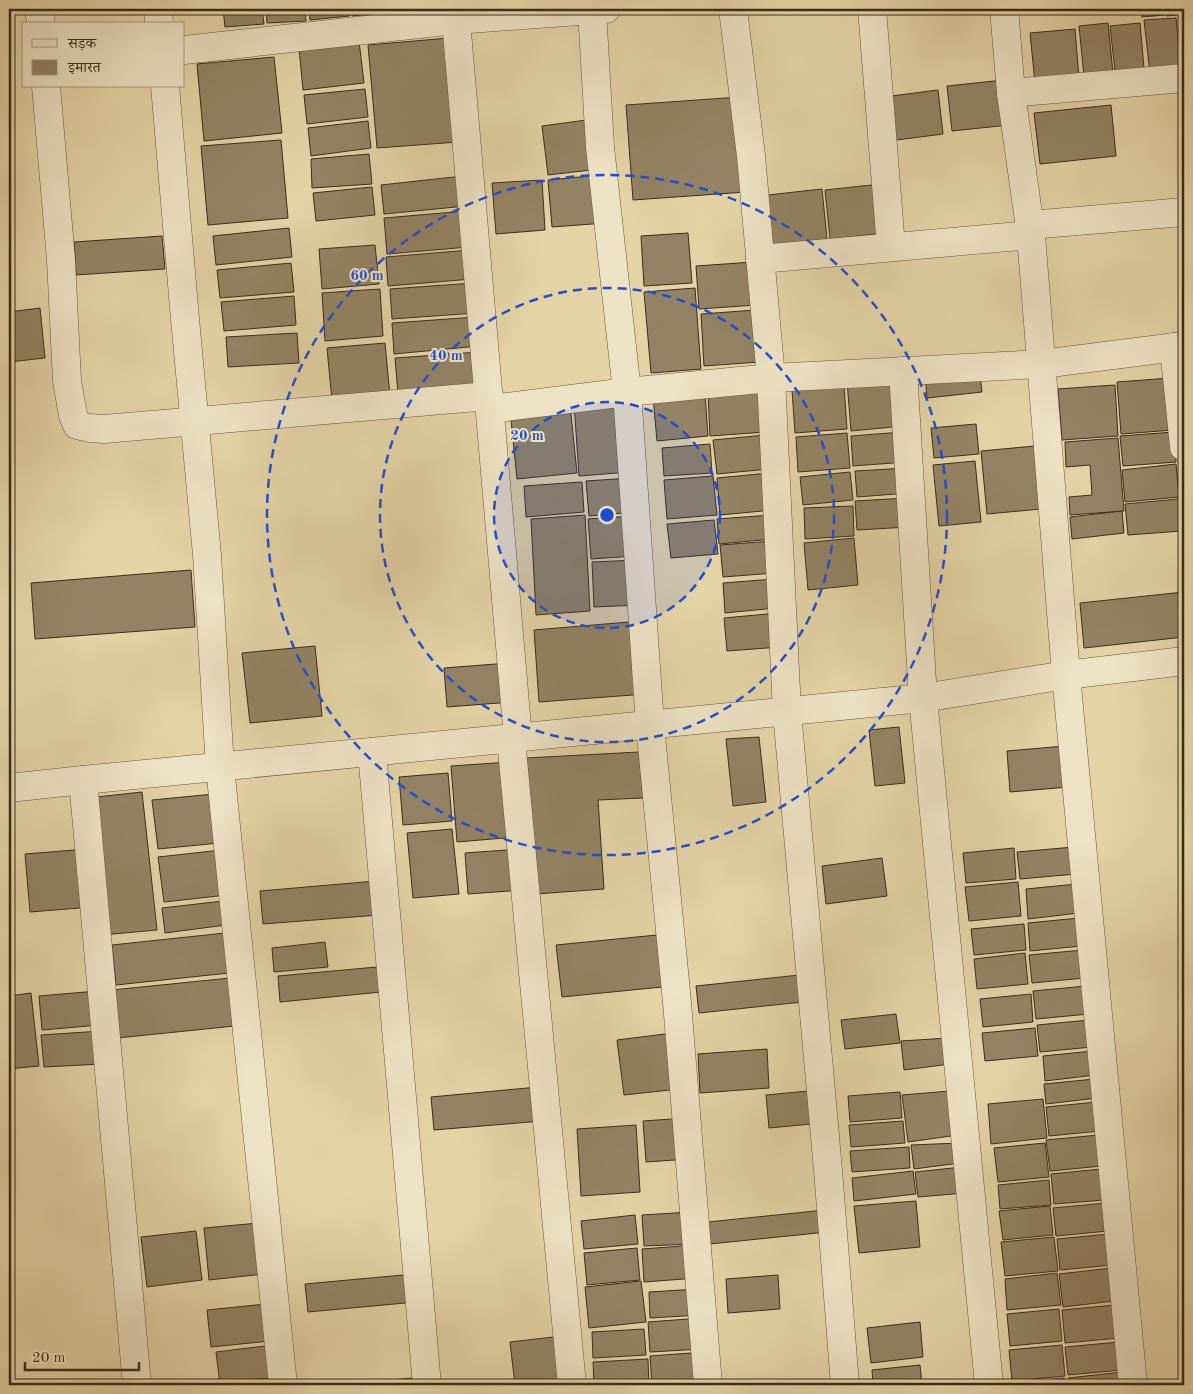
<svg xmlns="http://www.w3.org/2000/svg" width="1193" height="1394" viewBox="0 0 1193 1394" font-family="'Old Standard TT','Noto Serif Devanagari',serif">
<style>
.building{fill:#938364;stroke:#3b2c1e}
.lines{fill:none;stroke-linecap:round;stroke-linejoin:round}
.street-casing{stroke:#655640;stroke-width:29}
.street{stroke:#ede2c4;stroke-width:28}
.ring{fill:none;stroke:#1d4ed8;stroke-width:2.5;stroke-dasharray:9 6}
.centre{fill:#1d4ed8;stroke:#ede2c4;stroke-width:2.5}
.ring-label{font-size:15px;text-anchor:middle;font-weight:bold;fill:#1d4ed8;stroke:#ede2c4;stroke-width:4;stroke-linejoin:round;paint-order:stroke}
</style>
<rect width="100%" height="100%" fill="#e4d3a5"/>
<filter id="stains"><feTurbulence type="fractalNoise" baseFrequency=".004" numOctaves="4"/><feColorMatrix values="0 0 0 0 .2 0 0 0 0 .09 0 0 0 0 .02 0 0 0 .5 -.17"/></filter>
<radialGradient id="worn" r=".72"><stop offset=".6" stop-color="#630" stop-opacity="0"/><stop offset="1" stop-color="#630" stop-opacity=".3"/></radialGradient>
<g class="building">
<path d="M223,9H262L264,24L225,27Z"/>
<path d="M266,9H305L306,21L267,23Z"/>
<path d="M309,9H349V16L310,20Z"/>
<path d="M352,9H397V11L352,16Z"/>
<path d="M1142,9H1164L1165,15L1142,17Z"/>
<path d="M1166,9H1184V14L1167,16Z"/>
<path d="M1176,18L1181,70L1150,73L1144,20Z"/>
<path d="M1179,18H1184V70Z"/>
<path d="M1108,23L1113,73L1084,76L1079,26Z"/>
<path d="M1140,23L1144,68L1115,71L1110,26Z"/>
<path d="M1075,29L1079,79L1035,83L1030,33Z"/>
<path d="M449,38L458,142L377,148L368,45Z"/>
<path d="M359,41L364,83L303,90L299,48Z"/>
<path d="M274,57L282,133L204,141L197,64Z"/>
<path d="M1004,80L1009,125L952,131L947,86Z"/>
<path d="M365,89L368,117L307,124L304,95Z"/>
<path d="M938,90L943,134L889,141L884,97Z"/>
<path d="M740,97L746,192L633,200L626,105Z"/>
<path d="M1111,105L1116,156L1040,164L1034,113Z"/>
<path d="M594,119L600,169L548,175L542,126Z"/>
<path d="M368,121L371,148L311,156L308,128Z"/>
<path d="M281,140L288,218L208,225L201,146Z"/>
<path d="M369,154L372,184L312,188L311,159Z"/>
<path d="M601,175L606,223L552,227L548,180Z"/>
<path d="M463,176L466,206L384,214L381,185Z"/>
<path d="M542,180L545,230L496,234L492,183Z"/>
<path d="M881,184L886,233L830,239L825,190Z"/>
<path d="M372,187L375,215L316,221L313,193Z"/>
<path d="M822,189L827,239L773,245L768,195Z"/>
<path d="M466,211L469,247L387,254L384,218Z"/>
<path d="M289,228L292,257L216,265L213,236Z"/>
<path d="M688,233L692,283L644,286L641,236Z"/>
<path d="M162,236L165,269L76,275L74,242Z"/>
<path d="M375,245L379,284L322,289L319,249Z"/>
<path d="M470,250L472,279L388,286L386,257Z"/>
<path d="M753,262L756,305L699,309L696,266Z"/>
<path d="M291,263L294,292L220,298L217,270Z"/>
<path d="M474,283L476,313L392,319L390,289Z"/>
<path d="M695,288L701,369L651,373L644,292Z"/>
<path d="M380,289L383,336L325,341L322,293Z"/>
<path d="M294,296L296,325L224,331L221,302Z"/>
<path d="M40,308L45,358L9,362V312Z"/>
<path d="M756,310L759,362L704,366L701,314Z"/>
<path d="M476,317L479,346L394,354L392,323Z"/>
<path d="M297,333L299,363L228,367L226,337Z"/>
<path d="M385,343L390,396L332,401L327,348Z"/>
<path d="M479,352L482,388L398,394L395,358Z"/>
<path d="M979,368L982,392L927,398L925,373Z"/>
<path d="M899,377L903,426L851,431L847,381Z"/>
<path d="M1170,378L1174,430L1121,434L1117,382Z"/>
<path d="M1115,385L1118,436L1062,440L1058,389Z"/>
<path d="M844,386L847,429L795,433L792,390Z"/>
<path d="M764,390L766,432L710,436L708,394Z"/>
<path d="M705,393L708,436L657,441L653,397Z"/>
<path d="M625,400L630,472L579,476L574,403Z"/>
<path d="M570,405L577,473L517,479L510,410Z"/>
<path d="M976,424L979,454L934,458L931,428Z"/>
<path d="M903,432L906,462L853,466L851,436Z"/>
<path d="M1174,432L1176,462L1123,466L1120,436Z"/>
<path d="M847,433L850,468L798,472L796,437Z"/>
<path d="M766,435L769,469L717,474L713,440Z"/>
<path d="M1118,438L1124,511L1070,515L1069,497L1092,495L1090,465L1066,467L1065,442Z"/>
<path d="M710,444L712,473L664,476L662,448Z"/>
<path d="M1035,446L1041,509L987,514L981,451Z"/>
<path d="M975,461L981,522L939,526L933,465Z"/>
<path d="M1176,464L1179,497L1125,502L1122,470Z"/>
<path d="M906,468L908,493L857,497L855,471Z"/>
<path d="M850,472L853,500L803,505L800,477Z"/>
<path d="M769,473L773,510L720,515L717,478Z"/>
<path d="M713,476L717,515L667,519L664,480Z"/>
<path d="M631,478L634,512L589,516L586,481Z"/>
<path d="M582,482L584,512L526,517L524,486Z"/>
<path d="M907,498L909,527L857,530L855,501Z"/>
<path d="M1178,499L1182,531L1128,535L1125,504Z"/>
<path d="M853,506L854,536L805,539L804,508Z"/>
<path d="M1122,511L1124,533L1072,539L1070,517Z"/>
<path d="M585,515L590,611L536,615L531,519Z"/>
<path d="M772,515L773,539L719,544L717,519Z"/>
<path d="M634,516L636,556L591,559L588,519Z"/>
<path d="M714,520L718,554L671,558L667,524Z"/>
<path d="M854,538L858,585L808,590L804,543Z"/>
<path d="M773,541L775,573L723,577L720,545Z"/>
<path d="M637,560L640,605L594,607L592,562Z"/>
<path d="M191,570L195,627L35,639L31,583Z"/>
<path d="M774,579L776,608L725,613L723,583Z"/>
<path d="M1184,592V637L1084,648L1080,603Z"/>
<path d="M778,613L780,647L727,651L724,618Z"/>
<path d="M641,621L646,694L539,702L534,630Z"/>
<path d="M315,646L322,716L250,723L242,653Z"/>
<path d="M509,663L512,702L447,707L444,668Z"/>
<path d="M899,727L905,783L875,786L869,730Z"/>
<path d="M759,737L766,802L733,806L726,739Z"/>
<path d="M1065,746L1069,787L1010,792L1007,751Z"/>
<path d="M639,752L643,798L598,800L604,889L536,894L526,758Z"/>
<path d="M510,762L516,837L457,842L451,766Z"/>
<path d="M448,773L452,821L403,825L399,777Z"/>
<path d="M142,792L157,930L102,935L87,798Z"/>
<path d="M214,794L219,843L158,849L152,800Z"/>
<path d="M452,829L459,894L413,898L407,833Z"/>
<path d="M1074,847L1076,874L1020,879L1017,852Z"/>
<path d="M1014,848L1016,879L966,883L963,853Z"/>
<path d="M87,849L92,907L30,912L25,854Z"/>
<path d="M520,849L523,890L468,894L465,853Z"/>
<path d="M222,850L227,895L164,902L158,857Z"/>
<path d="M882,858L887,896L826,904L822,866Z"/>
<path d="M376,881L379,915L263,924L260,891Z"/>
<path d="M1018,882L1021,916L969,921L965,887Z"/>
<path d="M1077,884L1079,913L1028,919L1026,889Z"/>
<path d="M223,901L226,925L165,933L162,908Z"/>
<path d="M1079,918L1082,946L1030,951L1028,923Z"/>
<path d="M1024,924L1026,950L974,955L971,929Z"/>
<path d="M225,933L229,973L116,985L112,945Z"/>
<path d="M667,934L672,986L562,997L556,945Z"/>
<path d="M325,942L328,967L274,972L272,948Z"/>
<path d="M1083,950L1085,978L1032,983L1029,955Z"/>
<path d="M1025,953L1028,984L977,989L974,959Z"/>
<path d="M388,966L391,991L280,1002L278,976Z"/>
<path d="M809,974L812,1001L699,1013L696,986Z"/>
<path d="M230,978L235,1026L117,1038L112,990Z"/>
<path d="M1086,986L1089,1014L1036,1019L1033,991Z"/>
<path d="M97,991L100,1025L42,1030L39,996Z"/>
<path d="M31,993L39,1066L9,1069V996Z"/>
<path d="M1031,994L1033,1022L983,1027L980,999Z"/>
<path d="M896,1014L900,1043L845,1049L841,1020Z"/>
<path d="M1089,1020L1092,1047L1040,1052L1037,1025Z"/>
<path d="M1035,1028L1038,1056L985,1061L982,1033Z"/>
<path d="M101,1031L102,1064L44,1067L41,1035Z"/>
<path d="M673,1033L679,1089L624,1095L617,1040Z"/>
<path d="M948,1038L950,1064L904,1070L901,1041Z"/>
<path d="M767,1049L769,1088L700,1093L698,1054Z"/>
<path d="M1093,1051L1095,1075L1045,1081L1043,1056Z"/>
<path d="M1184,1071V1128L1179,1072Z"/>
<path d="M1095,1079L1097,1098L1046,1104L1044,1084Z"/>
<path d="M538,1087L542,1121L434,1130L431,1097Z"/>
<path d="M819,1090L822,1123L769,1128L766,1095Z"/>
<path d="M950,1091L958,1135L908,1142L902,1095Z"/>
<path d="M900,1092L902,1118L850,1122L848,1096Z"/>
<path d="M1043,1099L1047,1138L991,1144L988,1104Z"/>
<path d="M1097,1102L1100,1131L1049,1136L1046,1107Z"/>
<path d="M686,1118L689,1159L646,1162L643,1121Z"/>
<path d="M903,1121L905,1143L851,1147L849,1125Z"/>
<path d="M636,1125L640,1192L581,1196L577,1129Z"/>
<path d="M1099,1135L1102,1166L1050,1171L1046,1140Z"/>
<path d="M959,1143L960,1163L914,1169L911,1145Z"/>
<path d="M1045,1143L1049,1177L998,1182L994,1148Z"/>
<path d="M909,1147L910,1168L852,1172L850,1151Z"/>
<path d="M962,1167L965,1193L918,1197L915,1172Z"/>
<path d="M1101,1169L1104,1200L1054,1204L1051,1174Z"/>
<path d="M913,1171L916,1194L854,1201L852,1178Z"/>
<path d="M1049,1180L1051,1205L1000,1209L998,1185Z"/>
<path d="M916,1201L920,1247L859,1253L854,1206Z"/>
<path d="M1106,1203L1108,1231L1056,1236L1053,1208Z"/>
<path d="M1050,1206L1053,1235L1003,1240L999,1211Z"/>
<path d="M825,1210L827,1232L710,1244L708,1222Z"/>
<path d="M691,1212L693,1244L644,1246L642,1215Z"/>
<path d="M635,1215L638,1244L584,1249L581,1221Z"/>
<path d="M259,1223L264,1274L209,1280L204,1228Z"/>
<path d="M196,1231L202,1280L147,1287L141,1237Z"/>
<path d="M1109,1234L1112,1265L1060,1270L1057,1239Z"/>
<path d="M1054,1237L1058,1271L1005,1276L1001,1242Z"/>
<path d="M695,1245L697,1278L644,1282L642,1249Z"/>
<path d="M637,1248L640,1280L587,1285L584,1253Z"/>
<path d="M1112,1268L1114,1301L1063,1307L1059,1274Z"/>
<path d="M1057,1273L1061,1305L1007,1310L1005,1279Z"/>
<path d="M414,1274L416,1302L308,1312L305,1284Z"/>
<path d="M778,1275L780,1309L728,1313L726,1279Z"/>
<path d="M641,1281L646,1322L589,1328L585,1287Z"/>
<path d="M698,1289L700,1315L650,1318L649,1292Z"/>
<path d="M266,1304L270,1341L211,1347L207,1310Z"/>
<path d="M1115,1305L1119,1338L1065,1343L1062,1310Z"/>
<path d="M1059,1309L1062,1341L1010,1346L1007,1314Z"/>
<path d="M701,1318L703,1349L650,1352L648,1322Z"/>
<path d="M920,1322L923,1357L871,1363L867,1328Z"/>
<path d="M644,1329L646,1355L593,1358L592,1332Z"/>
<path d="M562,1336L567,1383L550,1385H515L510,1342Z"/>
<path d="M1119,1342L1122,1370L1068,1375L1065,1347Z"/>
<path d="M273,1345L277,1377L220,1384L216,1352Z"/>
<path d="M1062,1345L1065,1376L1012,1381L1009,1350Z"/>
<path d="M705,1352L694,1385H652L650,1356Z"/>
<path d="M648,1359L649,1385H594L593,1362Z"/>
<path d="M920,1365L922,1385H873L872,1370Z"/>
<path d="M1122,1372L1123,1385H1068V1378Z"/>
<path d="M422,1377L423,1385H343Z"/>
<path d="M1064,1378L1065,1385H1011V1384Z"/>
<path d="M785,1382V1385H753Z"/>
</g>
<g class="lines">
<g class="street-casing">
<g id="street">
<path d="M39,9L41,24"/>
<path d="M158,9L159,24"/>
<path d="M455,9L518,738"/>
<path d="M733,9L751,156L771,378L787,712L828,1170L845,1385"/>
<path d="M872,9L891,247"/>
<path d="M1004,9L1011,93L1031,235L1066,675L1133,1385"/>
<path d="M592,10L600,147L627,392L650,725L677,1002L708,1385"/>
<path d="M184,50L456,20L606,9"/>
<path d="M46,86L61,260L67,381L73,415L77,425L89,428L104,429L489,396"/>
<path d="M165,86L185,319L207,555L220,767L283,1385"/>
<path d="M1011,93L1184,78"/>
<path d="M1030,225L1184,212"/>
<path d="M760,259L1031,235"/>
<path d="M1174,347L1184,447"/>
<path d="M903,371L923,698L989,1385"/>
<path d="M490,409L627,392L771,378L1042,364L1184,346"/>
<path d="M511,739L572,1385"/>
<path d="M372,752L427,1385"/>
<path d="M83,780L137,1385"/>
<path d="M9,788L83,780L923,698L1066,675L1184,661"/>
</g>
</g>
<use href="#street" class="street"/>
</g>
<circle cx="607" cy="515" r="113" fill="#1d4ed8" fill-opacity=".12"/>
<g class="ring">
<circle cx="607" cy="515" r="113"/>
<circle cx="607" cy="515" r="227"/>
<circle cx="607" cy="515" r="340"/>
</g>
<circle cx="607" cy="515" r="8" class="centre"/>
<g class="ring-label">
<text x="367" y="280">60 m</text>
<text x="446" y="360">40 m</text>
<text x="527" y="440">20 m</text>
</g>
<rect width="1193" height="1394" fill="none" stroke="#e4d3a5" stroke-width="30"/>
<rect x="10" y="10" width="1173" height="1374" fill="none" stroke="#3b2c1e" stroke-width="2.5"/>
<rect x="15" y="15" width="1163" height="1364" fill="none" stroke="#3b2c1e"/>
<rect x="22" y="22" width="162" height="65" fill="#ede2c4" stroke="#a69982"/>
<rect x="32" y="39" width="25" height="8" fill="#ede2c4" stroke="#a69982"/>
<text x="68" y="48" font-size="15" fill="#3b2c1e">सड़क</text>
<rect x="32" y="60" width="25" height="15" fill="#938364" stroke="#a69982"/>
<text x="68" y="72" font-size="15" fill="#3b2c1e">इमारत</text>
<path d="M25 1362v8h114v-8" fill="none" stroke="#3b2c1e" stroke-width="2.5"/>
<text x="32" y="1362" font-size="15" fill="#3b2c1e" stroke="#ede2c4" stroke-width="4" paint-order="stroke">20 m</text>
<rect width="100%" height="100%" filter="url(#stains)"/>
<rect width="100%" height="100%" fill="url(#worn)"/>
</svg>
